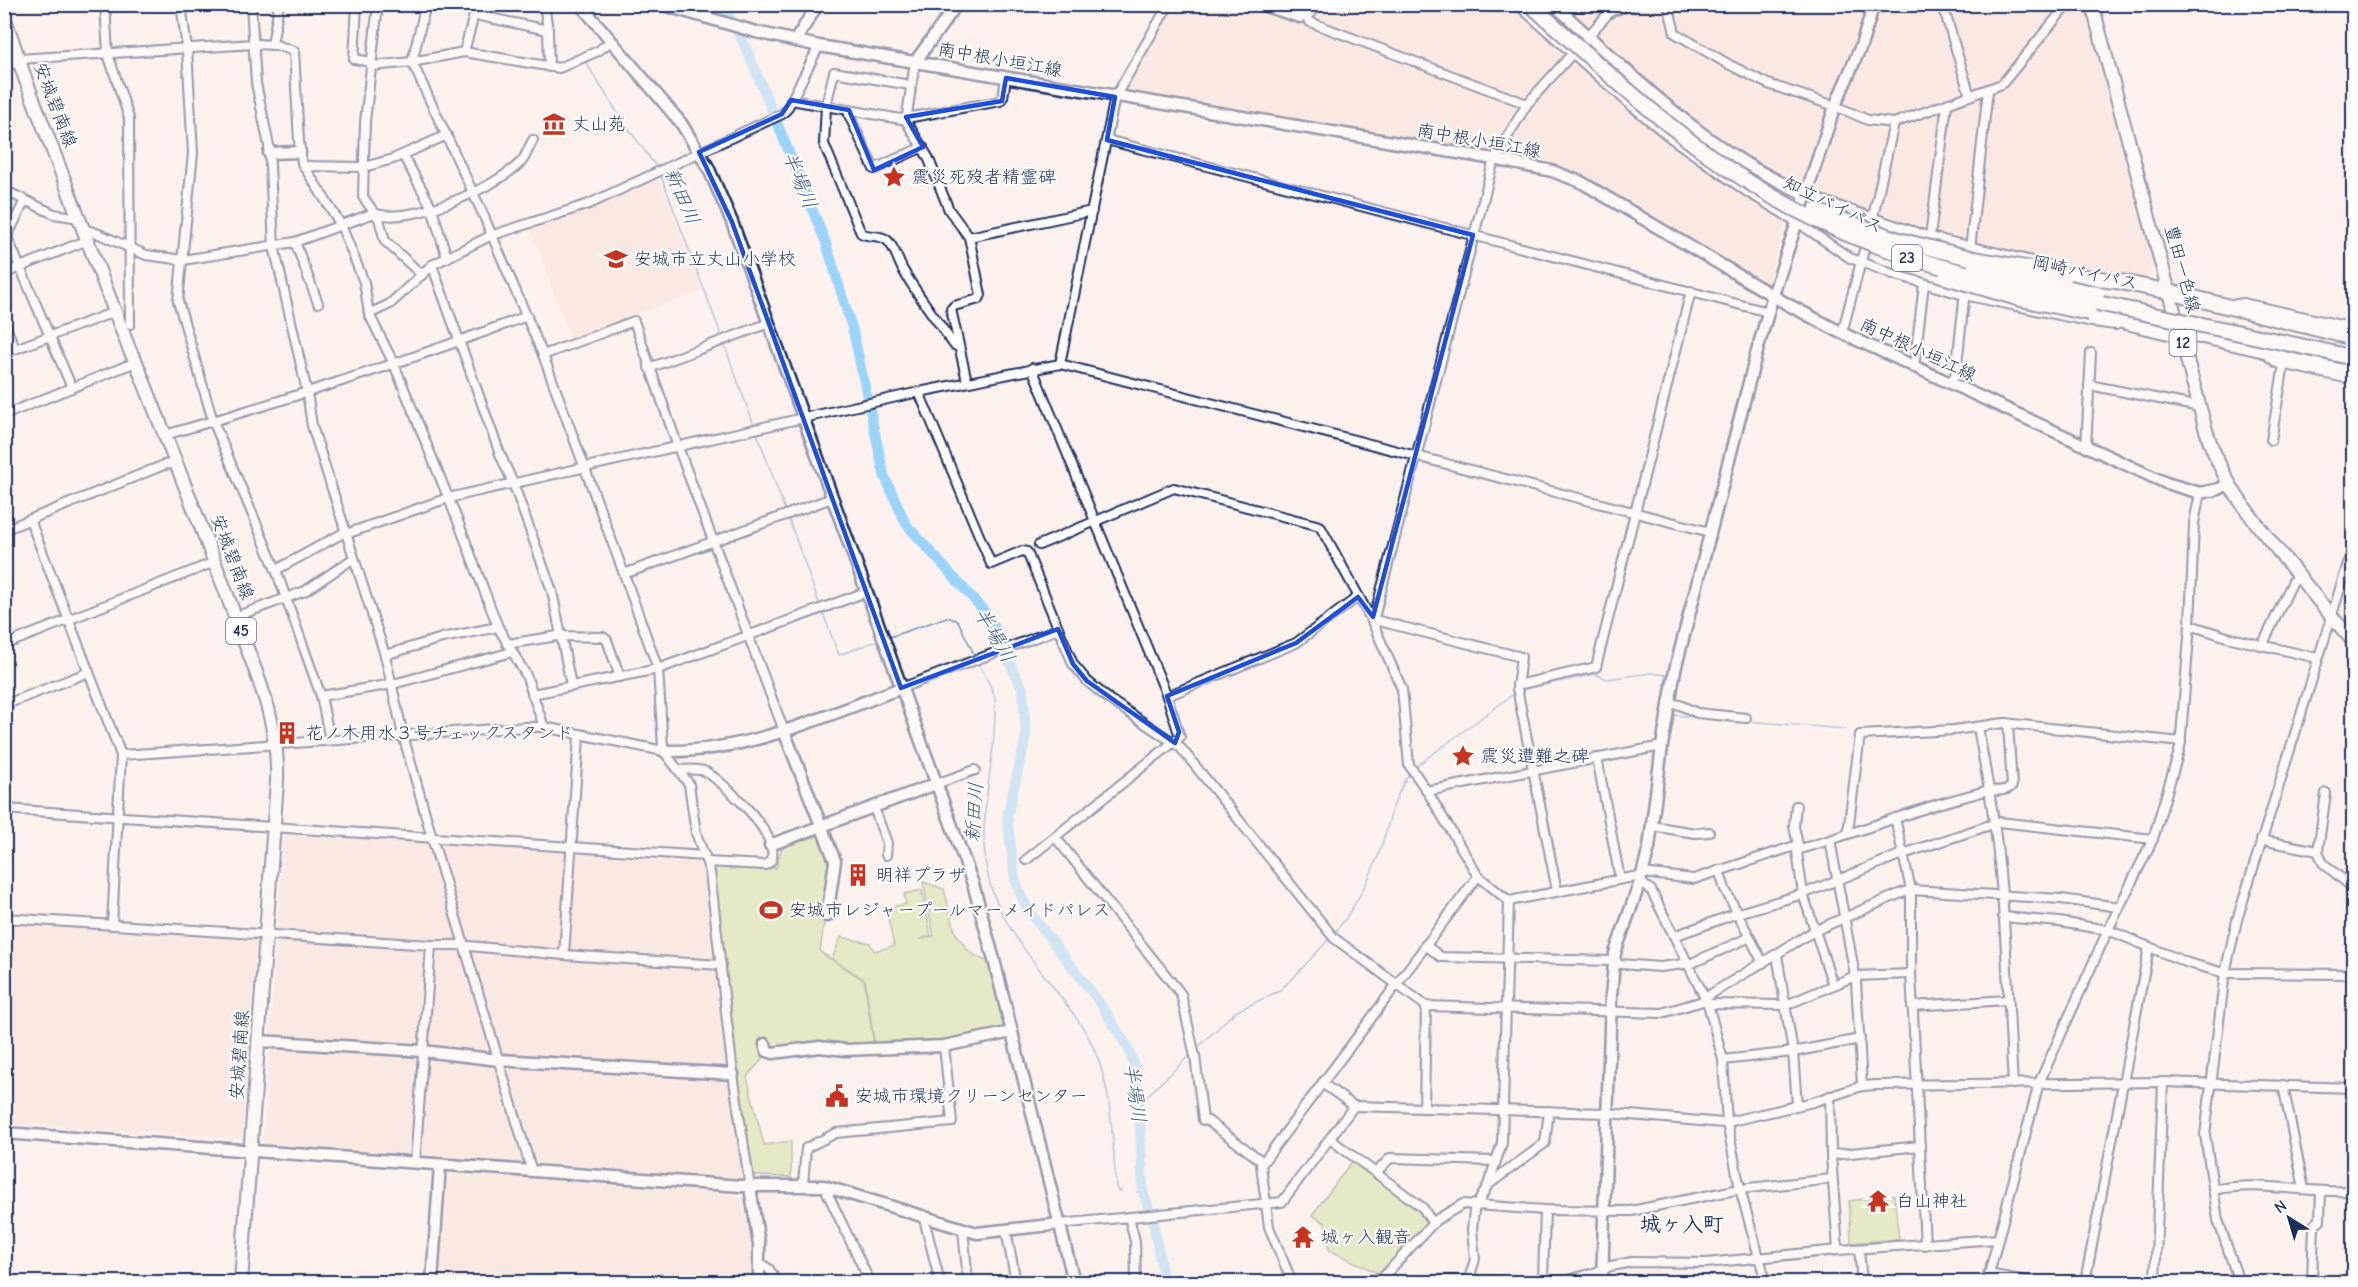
<svg xmlns="http://www.w3.org/2000/svg" width="2358" height="1287" viewBox="0 0 2358 1287" font-family="'Comic Neue','Klee One',sans-serif">
<style>
.built{fill:#f8e0d8}
.green{fill:#cbdf94;stroke:#738779;stroke-width:1.5}
.lines{fill:none;stroke-linecap:round;stroke-linejoin:round}
.stream{stroke:#6892bc;stroke-width:1.5}
.river{stroke:#9bd4fb;stroke-width:10}
.street-casing{stroke:#1b2f5e;stroke-width:12}
.secondary-casing{stroke:#1b2f5e;stroke-width:15}
.primary-casing{stroke:#1b2f5e;stroke-width:16}
.highway-casing{stroke:#1b2f5e;stroke-width:18}
.street{stroke:#fff;stroke-width:8}
.secondary{stroke:#fff;stroke-width:10}
.primary{stroke:#fff;stroke-width:12}
.highway{stroke:#fff;stroke-width:14}
.highway-bridge-casing{stroke:#1b2f5e;stroke-width:18;stroke-linecap:butt}
.highway-bridge{stroke:#fff;stroke-width:14}
.marked{fill:none;stroke:#1d4ed8;stroke-width:4.5;stroke-linejoin:round}
.labels{text-anchor:middle;dominant-baseline:central;stroke-width:4.5;stroke-linejoin:round;paint-order:stroke}
.shield{fill:#fff;stroke:#5f6d8e;stroke-width:1.5}
.shield-label{font-size:16px;font-weight:bold;fill:#1b2f5e}
.street-label{font-size:18px;fill:#1b2f5e;stroke:#fff}
.poi-label{font-size:18px;fill:#1b2f5e;stroke:#fff;text-anchor:start}
.water-label{font-size:20px;font-style:italic;fill:#3b5885;stroke:#fff}
.quarter-label{font-size:21px;font-weight:bold;fill:#1b2f5e;stroke:#fff}
</style>
<rect width="100%" height="100%" fill="#fcf1ed"/>
<filter id="ink" filterUnits="userSpaceOnUse"><feTurbulence type="fractalNoise" baseFrequency=".0167" numOctaves="2"/><feDisplacementMap in="SourceGraphic" scale="12" xChannelSelector="R" yChannelSelector="G"/><feConvolveMatrix kernelMatrix="1 2 1 2 8 2 1 2 1" color-interpolation-filters="sRGB"/></filter>
<g filter="url(#ink)">
<g class="built">
<path d="M1168,5H2088L2156,263L2145,279L2081,268L1956,239L1797,184L1767,286L1616,195L1588,179L1555,165L1129,94L1126,87Z"/>
<path d="M659,178L702,291L570,338L530,227L599,204Z"/>
<path d="M284,833L697,859L707,881L728,1068L746,1174L740,1179L265,1143L263,1140Z"/>
<path d="M4,921L256,938L242,1139L5,1123Z"/>
<path d="M457,1170L735,1194L741,1200L755,1247V1282H440L448,1179Z"/>
</g>
<g class="green">
<path d="M821,835L832,863L820,952L864,980L874,1046L815,1043L771,1049L747,1077L764,1145L791,1141V1177L757,1176L752,1172L736,1068L712,867L715,865L776,868L782,847Z"/>
<path d="M923,882L944,889L955,932L969,952L991,964L1007,1026L1005,1030L949,1040L875,1046L865,980L832,959L841,937L870,943L874,951L894,946L886,908L906,904L904,894L922,890L931,936L921,939L934,936Z"/>
<path d="M1353,1160L1424,1212L1428,1224L1382,1275L1329,1250L1325,1223L1312,1215Z"/>
<path d="M1894,1195L1899,1239L1851,1243L1849,1201Z"/>
</g>
<g class="lines">
<g class="stream">
<path d="M585,61L620,117L658,169"/>
<path d="M660,173L722,337"/>
<path d="M724,344L754,425"/>
<path d="M757,433L785,510"/>
<path d="M788,517L820,606"/>
<path d="M822,611L839,655L876,641"/>
<path d="M890,637L947,617L958,621L976,658"/>
<path d="M978,662C983,673 993,687 995,699C996,711 994,724 994,736C990,785 976,835 990,884C1007,941 1056,983 1086,1033C1113,1079 1112,1135 1116,1187L1118,1191H1122"/>
<path d="M1520,690L1595,674L1607,679L1651,673L1666,675L1662,714"/>
<path d="M1673,715L1719,719"/>
<path d="M1747,721L1845,729"/>
<path d="M1414,768L1516,692"/>
<path d="M1334,934C1350,914 1364,890 1374,866C1388,835 1390,800 1411,771"/>
<path d="M1197,1048L1235,1012L1279,991L1295,976L1331,937"/>
<path d="M1139,1100L1146,1097L1192,1053"/>
<path d="M1137,1192H1143"/>
</g>
<path class="river" d="M722,4L742,40L755,69L826,243L853,331L884,475L906,524L984,611L998,632L1013,671L1023,689L1026,737L1007,816L1015,879L1022,898L1031,914L1100,1003L1128,1048L1134,1064L1139,1100L1143,1192L1153,1221L1164,1282"/>
<g class="street-casing">
<g id="street">
<path d="M105,4L108,54L129,118L130,324"/>
<path d="M181,4L187,49L193,153L178,301L213,421L276,570L321,696L330,740"/>
<path d="M251,4L256,83L269,146L274,246L307,392L312,426L385,655L403,735L432,838L532,1172"/>
<path d="M357,4L354,59L372,62"/>
<path d="M378,4L365,122L363,197L379,219L385,241L422,275"/>
<path d="M426,4L412,62L482,212L543,355L624,574L658,669L663,747L666,754L689,784L696,833L710,872L733,1074L750,1187"/>
<path d="M544,4L548,30L549,67"/>
<path d="M1517,4L1632,106L1671,138L1746,191L1797,222L1850,258L1893,274L1964,295L2092,322L2116,325"/>
<path d="M1668,4L1675,33L1728,64L1768,84L1835,106L1868,120L1894,123L2002,84L2068,4"/>
<path d="M1939,4L1946,16L1970,96"/>
<path d="M475,15L548,30"/>
<path d="M1305,16L1310,22L1527,104"/>
<path d="M272,45L279,4"/>
<path d="M464,52L477,4"/>
<path d="M19,59L254,44L276,45L294,51L299,141L302,163L341,225L364,282L369,314L394,364L459,524L498,627L526,675L544,727"/>
<path d="M4,60L21,66"/>
<path d="M915,62L906,121L928,157L949,210L969,237L981,295L979,299L954,306L951,309L966,377L969,382"/>
<path d="M372,66L412,62L464,52L559,68L598,51L611,41"/>
<path d="M910,85L834,72L826,106L824,144L861,233C869,238 881,234 888,241C895,248 898,261 903,270C918,296 937,320 954,345L959,347"/>
<path d="M791,100L901,119L1000,101L1003,97L1006,78"/>
<path d="M849,110V115L874,169L923,147"/>
<path d="M1107,140L1768,312"/>
<path d="M403,155L432,208L447,258"/>
<path d="M304,166L364,167L393,159L447,135"/>
<path d="M4,190L54,214L80,218"/>
<path d="M1806,195L1930,237L2058,267"/>
<path d="M25,200L7,237L20,267L88,240"/>
<path d="M1872,221L1894,123"/>
<path d="M84,229L99,234L146,255L183,260L295,242L374,213C409,226 496,188 522,161C526,156 529,147 533,140"/>
<path d="M969,237L1092,211"/>
<path d="M1930,237L1947,104"/>
<path d="M295,242L318,303"/>
<path d="M432,265L500,454L513,483L552,591L571,685"/>
<path d="M4,274L20,267L72,388"/>
<path d="M1967,276L1988,90"/>
<path d="M2233,305L2243,303L2354,328"/>
<path d="M369,314L390,304L432,265L490,236L589,204L782,114L787,109L819,46"/>
<path d="M4,322L15,349L109,314"/>
<path d="M1842,333L1867,239"/>
<path d="M2262,351L2277,363L2354,380"/>
<path d="M543,355L634,321L678,447L784,731"/>
<path d="M1060,364L1115,97L1169,4"/>
<path d="M649,368L769,323"/>
<path d="M1914,368L1924,284"/>
<path d="M1950,384L1956,373L1965,291"/>
<path d="M2089,385L2200,407"/>
<path d="M919,392L991,564L1022,551L1027,552L1073,664L1087,681L1110,700L1180,747L1334,938L1426,1006L1662,1013L1703,1001L1711,994L1814,931L1899,894L1911,890L2061,899L2119,907"/>
<path d="M4,415L136,362"/>
<path d="M165,435C287,400 408,361 527,316"/>
<path d="M2271,440L2284,365"/>
<path d="M2086,448L2091,353"/>
<path d="M30,520L121,755L112,925"/>
<path d="M4,530L164,465L176,463"/>
<path d="M346,534L448,498L919,392L1060,364L1710,532"/>
<path d="M1039,545L1174,488L1320,526L1371,619L1402,689L1409,765L1427,791L1478,876L1509,901L1633,877L1641,878"/>
<path d="M276,570L345,532"/>
<path d="M624,574L832,498"/>
<path d="M235,617L305,591L354,558"/>
<path d="M1371,619L1375,614L1494,159L1527,104L1607,15L1612,11L1636,4"/>
<path d="M1371,619L1521,657L1517,688L1557,891"/>
<path d="M2190,625L2227,637L2317,658"/>
<path d="M507,644L558,636L603,637L607,640L620,677"/>
<path d="M4,645L215,562"/>
<path d="M2262,646L2293,581L2298,575"/>
<path d="M385,655L442,638L498,627"/>
<path d="M1517,685L1596,667L1691,291"/>
<path d="M901,688L1058,629"/>
<path d="M532,694L658,669L866,592"/>
<path d="M321,696L393,684L512,652"/>
<path d="M1167,696L1296,643L1358,597"/>
<path d="M1668,703L1680,705L1697,713L1746,718"/>
<path d="M4,705L89,672"/>
<path d="M1978,727L1989,790C1996,791 2007,791 2012,786L2008,723"/>
<path d="M121,755L526,727H544L664,751"/>
<path d="M1597,758L1620,879"/>
<path d="M678,770C687,770 698,768 706,772C725,783 785,839 770,862L765,865L707,862"/>
<path d="M936,784L975,770"/>
<path d="M1427,791L1662,746"/>
<path d="M2326,793L2318,851L2323,863L2354,889"/>
<path d="M1796,806L1794,826L1798,845"/>
<path d="M874,808L887,843L886,855"/>
<path d="M4,809L705,856"/>
<path d="M1895,818L1911,890V974L1925,1245"/>
<path d="M1652,826L1695,833L1709,832"/>
<path d="M1848,832L1860,735L1954,730L2004,723L2181,742"/>
<path d="M1056,838L1181,994L1195,1056L1203,1120L1208,1121L1263,1162"/>
<path d="M2261,840L2318,851"/>
<path d="M1799,848L1797,852L1803,894L1833,985"/>
<path d="M1026,860L1180,737L1167,696L1032,368"/>
<path d="M1719,870L1725,889L1763,963"/>
<path d="M1643,873L1694,879L1798,845L1800,849L1830,840"/>
<path d="M1640,882L1651,890L1708,1004L1723,1060L1727,1123L1740,1189L1766,1282"/>
<path d="M2003,917L2059,922L2108,930L2188,963L2225,973L2354,974"/>
<path d="M4,918L431,945H458L564,955L721,965"/>
<path d="M1674,936L1735,914L1803,894L1897,856L1999,822L2153,839"/>
<path d="M1425,945L1441,957L1614,961L1620,964L1660,967L1692,963L1750,937"/>
<path d="M564,955L579,736"/>
<path d="M1777,955L1793,1052L1797,1105"/>
<path d="M1708,1004L1786,1005L1855,976L1911,974"/>
<path d="M1912,1006L2008,1000"/>
<path d="M1723,1060L1793,1052L1860,1039"/>
<path d="M1322,1083L1354,1106L1607,1113L1723,1123L1813,1102L1862,1086L1876,1085L2163,1082L2354,1088"/>
<path d="M2283,1085L2304,1189"/>
<path d="M1862,1086L1856,981L1830,840L1938,804L1989,790C2006,887 2007,986 2013,1084"/>
<path d="M1830,1096L1831,1155L1838,1250"/>
<path d="M1424,1108L1426,1006"/>
<path d="M1330,1139L1423,1208L1433,1224"/>
<path d="M1831,1155L1920,1146"/>
<path d="M415,1163L431,945"/>
<path d="M1376,1173L1390,1158L1495,1161"/>
<path d="M803,1185L806,1148L836,1133L952,1122L944,1046"/>
<path d="M1488,1185L1545,1143L1549,1111"/>
<path d="M824,1186L870,1282"/>
<path d="M2213,1190C2259,1180 2307,1194 2354,1191"/>
<path d="M923,1215L940,1282"/>
<path d="M1129,1217L1135,1241L1136,1282"/>
<path d="M1060,1224L1282,1202L1354,1106"/>
<path d="M963,1229L968,1282"/>
<path d="M1006,1230L1016,1282"/>
<path d="M1859,1249L1862,1282"/>
<path d="M760,1263L769,1269L777,1282"/>
<path d="M1988,1274L2032,1282"/>
<path d="M1543,1280L1545,1210"/>
<path d="M1292,1282L1269,1227L1261,1165L1478,876"/>
<path d="M1372,1282L1384,1276L1436,1220L1463,1204L1545,1210L1631,1211L1740,1189L1832,1179"/>
<path d="M1390,1282L1449,1280L1560,1282L1594,1273L1611,1266L1632,1262L1706,1263L1838,1250L1997,1239"/>
<path d="M1468,1282L1475,1259L1472,1230L1474,1210L1488,1185L1502,1143L1509,901"/>
<path d="M1987,1282L2039,1083L2108,930L2153,839L2180,748L2190,625L2194,523L2200,493"/>
<path d="M2085,1282L2149,947"/>
<path d="M2155,1282L2163,1082"/>
<path d="M2239,1282L2218,1220L2205,1135L2225,973L2237,920L2354,544"/>
<path d="M2312,1282L2314,1225L2320,1220L2321,1191"/>
</g>
</g>
<g class="secondary-casing">
<g id="secondary">
<path d="M580,4L681,123L708,167L732,222L973,884L993,956L1074,1282"/>
<path d="M660,4L756,32L819,46L1494,159L1552,171L1581,182L1787,304L1842,333L2166,483L2200,493L2219,489L2228,484"/>
<path d="M1259,4L1300,17L1308,14L1317,4"/>
<path d="M1553,4C1615,59 1674,119 1745,163C1765,175 1786,185 1806,195"/>
<path d="M795,41L818,4"/>
<path d="M915,62L957,4"/>
<path d="M269,153L300,152"/>
<path d="M784,731L835,861L827,916"/>
<path d="M664,751C747,753 825,716 901,688"/>
<path d="M770,845L936,784"/>
<path d="M259,1041L423,1051L499,1060L733,1074"/>
<path d="M765,1044L767,1051L773,1053L820,1047L845,1050L944,1046L1012,1032"/>
<path d="M4,1133L741,1186H824L977,1233L1060,1224"/>
<path d="M750,1187L759,1244V1282"/>
<path d="M432,1282L440,1165"/>
<path d="M1602,1282L1611,996L1615,953L1640,882L1649,848L1662,746L1675,670L1756,355L1773,295L1835,106L1861,46L1874,4"/>
</g>
</g>
<g class="primary-casing">
<g id="primary">
<path d="M2092,4L2205,427C2222,485 2251,517 2289,564C2310,590 2331,617 2354,642"/>
<path d="M4,16L25,78L130,351L136,362C169,446 203,529 234,614C255,672 279,717 277,781L241,1282"/>
</g>
</g>
<g class="highway-casing">
<g id="highway">
<path d="M2066,275L2116,281L2170,292L2354,338"/>
<path d="M2089,313L2181,335L2203,336L2354,370"/>
</g>
</g>
<use href="#street" class="street"/>
<use href="#secondary" class="secondary"/>
<use href="#primary" class="primary"/>
<use href="#highway" class="highway"/>
<g class="highway-bridge-casing">
<g id="highway-bridge">
<path d="M1530,4C1613,78 1693,154 1791,207C1890,260 1985,279 2093,302C2180,321 2267,338 2354,358"/>
<path d="M1816,211L1899,240L1974,259L2066,275"/>
<path d="M1975,267L2097,294"/>
<path d="M1946,277L2021,299L2089,313"/>
</g>
</g>
<use href="#highway-bridge" class="highway-bridge"/>
</g>
</g>
<path d="M0 0H2358V1287H0ZM1006,78L1115,97L1107,140L1473,235L1373,617L1358,597L1296,643L1167,696L1179,732L1175,743L1087,681L1073,664L1058,629L901,688L732,222L699,152L782,114L791,100L849,110L874,170L923,147L906,117L1002,101Z" fill="#fcf1ed" fill-opacity=".55" fill-rule="evenodd"/>
<path class="marked" d="M1006,78L1115,97L1107,140L1473,235L1373,617L1358,597L1296,643L1167,696L1179,732L1175,743L1087,681L1073,664L1058,629L901,688L732,222L699,152L782,114L791,100L849,110L874,170L923,147L906,117L1002,101Z"/>
<defs>
<g id="museum-bare" transform="scale(1.8)"><path d="M0-6L6-3V-2H-6V-3ZM-5-1h2V3h-2ZM-1-1h2V3h-2ZM3-1h2V3H3ZM-6 4H6V6H-6Z" fill="#c8321e" stroke="#fff" stroke-width="2.5" paint-order="stroke"/></g>
<g id="sight-bare" transform="scale(1.8)"><path d="M0-6L1.8-2.2L6-1.7L2.9 1.2L3.7 5.4L0 3.3L-3.7 5.4L-2.9 1.2L-6-1.7L-1.8-2.2Z" fill="#c8321e" stroke="#fff" stroke-width="2.5" paint-order="stroke"/></g>
<g id="school-bare" transform="scale(1.8)"><path d="M0-5L7-2L0 1L-7-2ZM-4 1L0 2.5L4 1V4Q0 6-4 4Z" fill="#c8321e" stroke="#fff" stroke-width="2.5" paint-order="stroke"/></g>
<g id="building-bare" transform="scale(1.8)"><path d="M-4-6H4V6H1V3H-1V6H-4ZM-2.5-4.3h1.7v1.8h-1.7ZM.8-4.3h1.7v1.8H.8ZM-2.5-1h1.7V.8h-1.7ZM.8-1h1.7V.8H.8Z" fill="#c8321e" stroke="#fff" stroke-width="2.5" paint-order="stroke"/></g>
<g id="stadium-bare" transform="scale(1.8)"><path d="M0-5a6.5 5 0 1 0 0 10a6.5 5 0 1 0 0-10ZM-3.5-1.8h7v3.6h-7Z" fill="#c8321e" stroke="#fff" stroke-width="2.5" paint-order="stroke"/></g>
<g id="civic-bare" transform="scale(1.8)"><path d="M-.6-6.5H3V-4.5H.6V-3L4-1V1h2V6H-6V1h2V-1L-.6-3ZM-1.2 2.5V6h2.4V2.5Z" fill="#c8321e" stroke="#fff" stroke-width="2.5" paint-order="stroke"/></g>
<g id="temple-bare" transform="scale(1.8)"><path d="M0-6L5-2H3V0L6.5 2.5H4V6H1.5V3h-3V6H-4V2.5H-6.5L-3 0V-2H-5Z" fill="#c8321e" stroke="#fff" stroke-width="2.5" paint-order="stroke"/></g>
</defs>
<g fill-rule="evenodd">
<use href="#museum-bare" x="554" y="124"/>
<use href="#sight-bare" x="894" y="177"/>
<use href="#school-bare" x="616" y="259"/>
<use href="#building-bare" x="287" y="733"/>
<use href="#sight-bare" x="1463" y="756"/>
<use href="#building-bare" x="858" y="875"/>
<use href="#stadium-bare" x="771" y="910"/>
<use href="#civic-bare" x="837" y="1096"/>
<use href="#temple-bare" x="1878" y="1201"/>
<use href="#temple-bare" x="1303" y="1237"/>
</g>
<g class="labels">
<g class="shield">
<rect x="1892" y="245" width="30" height="26" rx="4.5"/>
<rect x="2169.5" y="330" width="27" height="26" rx="4.5"/>
<rect x="226" y="618" width="30" height="26" rx="4.5"/>
</g>
<g class="shield-label">
<text x="1907" y="258">23</text>
<text x="2183" y="343">12</text>
<text x="241" y="631">45</text>
</g>
<g class="street-label">
<text transform="translate(1000 60) rotate(10)">南中根小垣江線</text>
<text transform="translate(55 105) rotate(69)">安城碧南線</text>
<text transform="translate(1479 141) rotate(10)">南中根小垣江線</text>
<text transform="translate(1833 205) rotate(26)">知立バイパス</text>
<text transform="translate(2182 269) rotate(75)">豊田一色線</text>
<text transform="translate(2085 273) rotate(12)">岡崎バイパス</text>
<text transform="translate(1918 350) rotate(25)">南中根小垣江線</text>
<text transform="translate(232 557) rotate(69)">安城碧南線</text>
<text transform="translate(240 1055) rotate(-86)">安城碧南線</text>
</g>
<g class="poi-label">
<text x="572" y="124">丈山苑</text>
<text x="912" y="177">震災死歿者精霊碑</text>
<text x="634" y="259">安城市立丈山小学校</text>
<text x="305" y="733">花ノ木用水３号チェックスタンド</text>
<text x="1481" y="756">震災遭難之碑</text>
<text x="876" y="875">明祥プラザ</text>
<text x="789" y="910">安城市レジャープールマーメイドパレス</text>
<text x="855" y="1096">安城市環境クリーンセンター</text>
<text x="1896" y="1201">白山神社</text>
<text x="1321" y="1237">城ヶ入観音</text>
</g>
<g class="water-label">
<text transform="translate(800 180) rotate(68)">半場川</text>
<text transform="translate(682 196) rotate(67)">新田川</text>
<text transform="translate(995 635) rotate(60)">半場川</text>
<text transform="translate(974 812) rotate(-86)">新田川</text>
<text transform="translate(1135 1093) rotate(82)">半場川</text>
</g>
<g class="quarter-label">
<text x="1682" y="1224">城ヶ入町</text>
</g>
</g>
<rect width="2358" height="1287" fill="none" stroke="#fff" stroke-width="24"/>
<rect x="12" y="12" width="2334" height="1263" fill="none" stroke="#1b2f5e" stroke-width="2" filter="url(#ink)"/>
<g transform="translate(2289 1218) rotate(323)" stroke="#ffffff" stroke-width="4.5" paint-order="stroke">
<path d="M0-4.5L10 22L0 15L-10 22Z" fill="#1b2f5e"/>
<text y="-9" font-size="16" font-weight="bold" text-anchor="middle" fill="#1b2f5e">N</text>
</g>
</svg>
